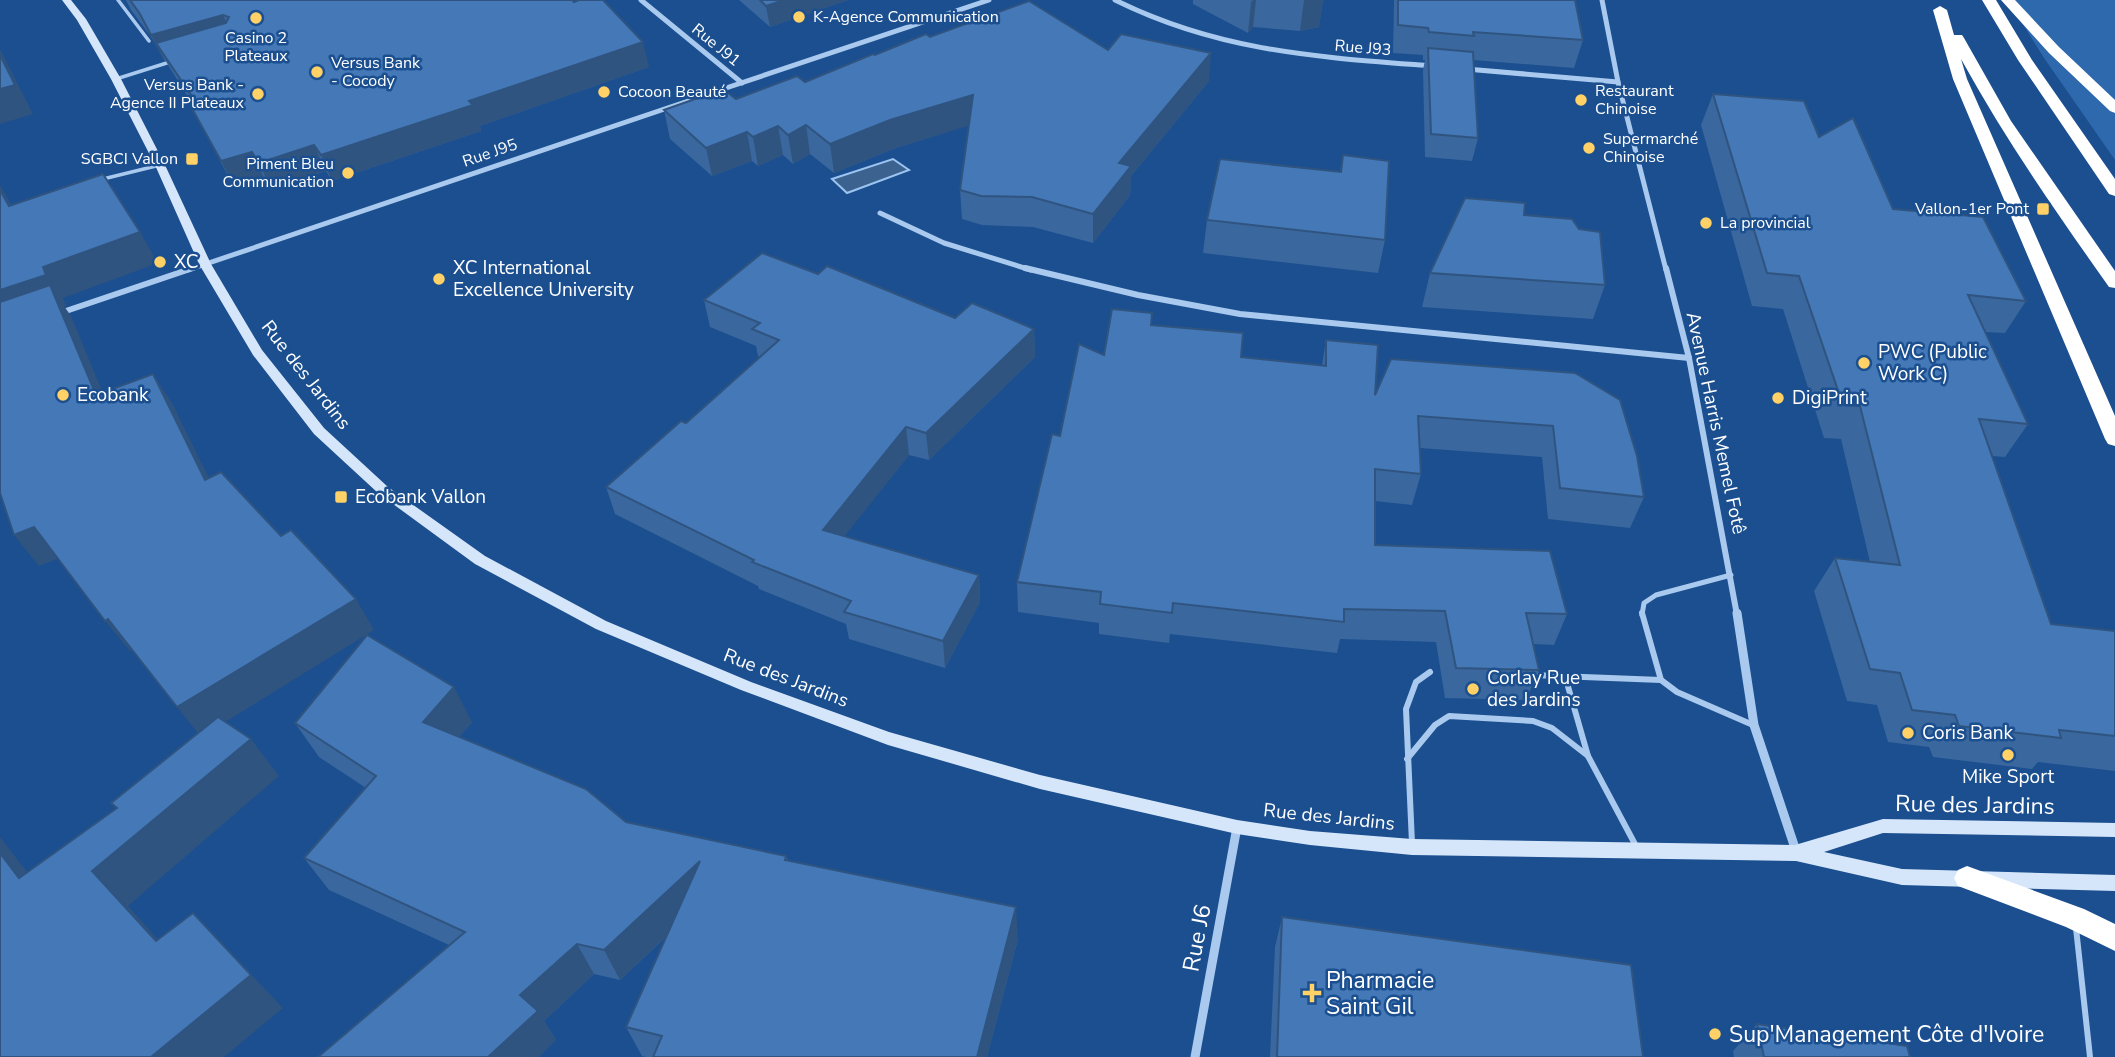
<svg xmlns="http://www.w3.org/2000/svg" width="2115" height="1057" viewBox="0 0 2115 1057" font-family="'Nunito Sans',sans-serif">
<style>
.green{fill:#2e69ad}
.water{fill:#3c6290;stroke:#9cc4f0;stroke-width:2}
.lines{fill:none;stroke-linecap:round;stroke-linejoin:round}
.lane-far2{stroke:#a9c9ee;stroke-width:3.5}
.lane-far1{stroke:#a9c9ee;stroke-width:5}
.lane{stroke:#a9c9ee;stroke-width:6}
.street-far2{stroke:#a9c9ee;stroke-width:5}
.street-far1{stroke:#a9c9ee;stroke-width:6}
.street{stroke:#a9c9ee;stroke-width:9}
.secondary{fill:#d6e6fa;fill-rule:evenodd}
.highway{fill:#fff;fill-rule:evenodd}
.wall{fill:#3a679d}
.shaded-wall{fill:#305480}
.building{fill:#4478b7;stroke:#305480;stroke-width:2}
.poi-dot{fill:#ffd166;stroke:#1b4f8f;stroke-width:2.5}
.labels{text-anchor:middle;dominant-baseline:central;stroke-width:5;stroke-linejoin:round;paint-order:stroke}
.far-poi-label{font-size:16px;fill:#fff;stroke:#1b4f8f;text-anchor:start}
.far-street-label{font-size:16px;fill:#fff;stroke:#1b4f8f}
.poi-label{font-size:19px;fill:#fff;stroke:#1b4f8f;text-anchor:start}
.street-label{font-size:19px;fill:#fff;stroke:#1b4f8f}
.near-street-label{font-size:23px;fill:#fff;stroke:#1b4f8f}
.near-poi-label{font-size:23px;fill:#fff;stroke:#1b4f8f;text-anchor:start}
</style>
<rect width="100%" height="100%" fill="#1b4f8f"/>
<path class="green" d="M2008,0H2115V160L2044,58Z"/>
<path class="water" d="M893,159L909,170L847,193L832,179Z"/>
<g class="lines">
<g class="lane-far2">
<path d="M118,0L149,41"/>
<path d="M116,79L173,61"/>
<path d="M99,180L160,165"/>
</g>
<path class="lane-far1" d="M1642,615L1644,603L1656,595L1731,575"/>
<g class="lane">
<path d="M1642,613L1661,680"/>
<path d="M1532,675L1661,680L1677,692L1753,725"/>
<path d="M1565,676L1588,756"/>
<path d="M1407,759L1435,725L1449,716L1533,721L1552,728L1588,756L1636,846"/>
<path d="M1412,843L1406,709L1416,682L1430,672"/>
<path d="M2076,928L2090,1057"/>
</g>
<g class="street-far2">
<path d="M641,0L742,83"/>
<path d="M1115,0C1220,52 1318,57 1433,66"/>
<path d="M1602,0L1618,82L1666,270"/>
<path d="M1466,69L1618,82"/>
<path d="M717,91L989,0"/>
<path d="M880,213L944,243L1031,270"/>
<path d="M188,270L706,95"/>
</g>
<g class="street-far1">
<path d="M1025,268L1138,295L1240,314L1689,358"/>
<path d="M1666,268L1689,358L1737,615"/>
<path d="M60,313L193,268"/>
</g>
<g class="street">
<path d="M1737,613L1754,725L1796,851"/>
<path d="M1195,1057L1237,827"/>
</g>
<path class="secondary" d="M62,0H71L86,19L121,79L165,165L211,264L262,350L324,428L388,487L485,556L606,621L751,682L889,732L1040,775L1237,820L1310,831L1412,839L1795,845L1883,819L2115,823V837L1883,833L1824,852L1902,869L2115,875V891L1902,885L1796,861L1412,855L1310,845L1237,834L1040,789L888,745L741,690L596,629L475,564L378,493L314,434L253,355L199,264L155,165L111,79L77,20Z"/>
<g class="highway">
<path d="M1982,0H1996L2032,60L2115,179V196L2109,194L2018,60Z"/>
<path d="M2001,0H2015L2059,47L2115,100V113L2110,111L2049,53Z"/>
<path d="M1940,6L1947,10L1954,35H1962L1964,38L2011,121L2115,271V288L2109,287C2056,212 2005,139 1961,59L1967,79L2115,416V446L2108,444L2105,439L1953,79L1933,10Z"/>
<path d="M1967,866L2084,909L2115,924V951L2066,927L1958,886L1954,878L1958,870Z"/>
</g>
</g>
<g class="wall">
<path d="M126,0H572L649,67L480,126L481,131L332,181L326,171L271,189L264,178L234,187L189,103L191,102L165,60H164L152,38L131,10Z"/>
<path d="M739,0H848L770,27Z"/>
<path d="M1193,0H1323L1319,27L1300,31L1253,27L1248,33L1193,4Z"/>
<path d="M1394,0H1575L1583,40L1574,68L1473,60L1478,138L1472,161L1425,157L1423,70L1425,60H1423V55L1393,53Z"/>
<path d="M930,37L1108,50L1209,81L1131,176L1130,195L1093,243L1033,227L982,225L962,219L960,190L969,125L893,149L834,173L810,154L793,164L783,155L758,166L752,161L712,176L670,139L664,110L736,99L805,82L875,55Z"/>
<path d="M1713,94L1819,137L1893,209L2026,301L2005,333L1985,332L2028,424L2005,457L1992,456L2051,624L2115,631V771L2038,762L2032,769L1933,757L1929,747L1888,742L1877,705L1847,701L1814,591L1835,558L1870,562L1841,439L1824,438L1783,309L1752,306L1701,125Z"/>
<path d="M1343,155L1385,240L1378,273L1203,253L1207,220L1340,172Z"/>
<path d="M1524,215L1579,229L1605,285L1593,319L1422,307L1430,273Z"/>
<path d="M818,274L955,318L1034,329L1035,357L929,460L909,455L844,536L979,575L980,602L945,668L849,639L846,624L759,589L758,586L615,514L606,487L686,423L760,357L758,356L756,346L710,327L704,300Z"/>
<path d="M1151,325L1241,357L1322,365L1326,340L1375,395L1575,373L1644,497L1630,528L1548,519L1542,457L1420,448L1421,474L1412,505L1375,501V545L1567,614L1554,645L1533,644L1539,670L1526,700L1445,698L1436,642L1340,639L1337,653L1170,634L1169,643L1099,634V623L1018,612L1017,582L1104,355Z"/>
<path d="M472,722L459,737L626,822L786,856L788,860L1018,939L987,1057H646L642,1056L626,1027L667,936L620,980L594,974L544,1021L556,1040L449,945L329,890L304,858L366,788L319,757L295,723Z"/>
<path d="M1282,917L1643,1057H1270L1275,947Z"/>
<path d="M1757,1024L1910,1057H1734L1733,1051Z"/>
</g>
<g class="shaded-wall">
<path d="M784,0H848L770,27L766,6Z"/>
<path d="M1253,0H1256L1253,27L1248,33L1251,2Z"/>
<path d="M1304,0H1323L1319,27L1300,31Z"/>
<path d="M223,15L235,40L156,43L165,60H164L151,35Z"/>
<path d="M643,42L649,67L480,126L481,131L332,181L321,155L469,101Z"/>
<path d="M0,49L33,114L0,124Z"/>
<path d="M1211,53L1209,81L1131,176L1130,195L1093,243V214L1119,163Z"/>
<path d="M973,95L974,124L893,149L834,173L830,144L890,120Z"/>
<path d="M806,125L810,154L793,164L788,135Z"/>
<path d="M778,126L783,155L758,166L753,137Z"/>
<path d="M747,132L752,161L712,176L706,148Z"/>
<path d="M314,145L326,171L271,189L259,163Z"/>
<path d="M252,152L264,178L234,187L221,161Z"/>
<path d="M0,185L29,236L9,206L0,190Z"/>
<path d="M140,232L158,263L63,298L66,306H64L71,316L117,427L0,328V290L43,267Z"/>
<path d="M1034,329L1035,357L929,460L926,433Z"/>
<path d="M153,374L173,405L225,511L205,480Z"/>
<path d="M906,427L909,455L828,557L823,530Z"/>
<path d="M34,527L59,558L39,566L14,535Z"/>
<path d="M979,575L980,602L945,668L943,641Z"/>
<path d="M356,599L374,630L201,737L177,707Z"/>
<path d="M108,619L132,650L130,651L105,621Z"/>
<path d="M454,687L472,722L443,756L423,722Z"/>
<path d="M251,739L279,776L128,906L190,975L156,941L92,871Z"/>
<path d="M0,837L58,912L19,878L0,853Z"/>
<path d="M700,861L712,893L620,980L604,950Z"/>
<path d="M1016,907L1018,939L987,1057H977Z"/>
<path d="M193,913L283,1008L224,1057H151Z"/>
<path d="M577,944L594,974L544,1021L556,1040L539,1057H488L520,995Z"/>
</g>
<g class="building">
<path d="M130,0H572L574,2L579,0H603L643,42L469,101L473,105L321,155L314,145L259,163L252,152L221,161L189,103L195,101L156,43L226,23L229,17L223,15L151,35L140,14Z"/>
<path d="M760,0H784L766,6Z"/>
<path d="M1398,0H1575L1583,40L1473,32L1474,36L1429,32L1428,28L1398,25Z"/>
<path d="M1029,1L1108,50L1121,34L1211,53L1119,163L1131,166L1093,214L1032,197L981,196L960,190L973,95L890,120L830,144L806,125L788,135L778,126L753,137L747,132L706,148L664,110L723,89L736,99L797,76L805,82L873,54L875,55L926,34L930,37Z"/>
<path d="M1428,48L1473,52L1478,138L1431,134Z"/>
<path d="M0,55L15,85L0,89Z"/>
<path d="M1713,94L1804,101L1819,137L1853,118L1893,209L1983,217L2026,301L1968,295L2028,424L1979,419L2051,624L2115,631V736L2059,730L2061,738L1959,726L1955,715L1912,710L1900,673L1870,669L1835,558L1900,565L1860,406L1843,405L1799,276L1767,273Z"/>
<path d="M1343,155L1389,161L1385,240L1207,220L1220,159L1341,172Z"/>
<path d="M103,174L140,232L43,267L46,275L0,290V190L9,206Z"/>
<path d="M1465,198L1525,203L1524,215L1572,219L1579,229L1600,232L1605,285L1430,273Z"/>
<path d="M762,253L818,274L827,266L955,318L972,303L1034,329L926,433L906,427L823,530L979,575L943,641L844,612L851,601L752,562L754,560L606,487L681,421L686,423L779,340L752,329L760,323L704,300Z"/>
<path d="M50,285L96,395L153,374L205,480L221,472L281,536L291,530L356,599L177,707L108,619L105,621L34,527L14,535L0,493V302Z"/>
<path d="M1112,309L1152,313L1151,325L1243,333L1241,357L1326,366V340L1378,345L1375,395L1391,359L1575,373L1620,400L1637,456L1644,497L1560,488L1553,426L1418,416L1421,474L1375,469V545L1550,551L1567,614L1526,613L1539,670L1456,668L1445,611L1344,609V622L1173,603L1172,613L1100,604L1101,592L1017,582L1052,434L1060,436L1079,344L1104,355Z"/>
<path d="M367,635L454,687L423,722L586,789L626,822L786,856L785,860L1016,907L977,1057H653L662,1036L626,1027L700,861L604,950L577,944L520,995L538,1011L488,1057H318L465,932L304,858L376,776L295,723Z"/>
<path d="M218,717L251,739L92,871L156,941L193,913L251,975L151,1057H0V853L19,878L117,808L111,803Z"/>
<path d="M1282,917L1631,965L1643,1057H1277Z"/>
<path d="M1757,1024L1907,1046L1910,1057H1764Z"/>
</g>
<g class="poi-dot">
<circle cx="799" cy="17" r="7"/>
<circle cx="256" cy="18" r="7"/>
<circle cx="317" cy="72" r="7"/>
<circle cx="604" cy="92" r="7"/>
<circle cx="258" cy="94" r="7"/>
<circle cx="1581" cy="100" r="7"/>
<circle cx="1589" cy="148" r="7"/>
<rect x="185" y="152" width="14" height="14" rx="3.5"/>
<circle cx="348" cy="173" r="7"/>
<rect x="2036" y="202" width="14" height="14" rx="3.5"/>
<circle cx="1706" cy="223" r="7"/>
<circle cx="160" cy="262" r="7"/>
<circle cx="439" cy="279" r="7"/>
<circle cx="1864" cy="363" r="7"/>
<circle cx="63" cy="395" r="7"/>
<circle cx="1778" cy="398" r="7"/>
<rect x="334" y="490" width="14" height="14" rx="3.5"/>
<circle cx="1473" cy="689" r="7"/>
<circle cx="1908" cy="733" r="7"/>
<circle cx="2008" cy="755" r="7"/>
<path d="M1308.5 982.5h7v7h7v7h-7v7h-7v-7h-7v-7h7z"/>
<circle cx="1715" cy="1034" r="7"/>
</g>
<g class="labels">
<g class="far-poi-label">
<text x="813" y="17">K-Agence Communication</text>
<text x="256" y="38" text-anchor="middle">Casino 2<tspan x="256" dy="18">Plateaux</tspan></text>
<text x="331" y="63">Versus Bank<tspan x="331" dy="18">- Cocody</tspan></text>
<text x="244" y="85" text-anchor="end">Versus Bank -<tspan x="244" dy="18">Agence II Plateaux</tspan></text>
<text x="1595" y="91">Restaurant<tspan x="1595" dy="18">Chinoise</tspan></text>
<text x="618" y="92">Cocoon Beauté</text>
<text x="1603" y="139">Supermarché<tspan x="1603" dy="18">Chinoise</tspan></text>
<text x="178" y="159" text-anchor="end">SGBCI Vallon</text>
<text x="334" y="164" text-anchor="end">Piment Bleu<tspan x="334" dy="18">Communication</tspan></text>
<text x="2029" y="209" text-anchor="end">Vallon-1er Pont</text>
<text x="1720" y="223">La provincial</text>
</g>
<g class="far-street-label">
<text transform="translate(716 45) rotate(39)">Rue J91</text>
<text transform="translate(1363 48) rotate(5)">Rue J93</text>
<text transform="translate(490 153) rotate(-19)">Rue J95</text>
</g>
<g class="poi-label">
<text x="174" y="262">XC</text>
<text x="453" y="268">XC International<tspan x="453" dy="22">Excellence University</tspan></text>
<text x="1878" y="352">PWC (Public<tspan x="1878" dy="22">Work C)</tspan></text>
<text x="77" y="395">Ecobank</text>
<text x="1792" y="398">DigiPrint</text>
<text x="355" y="497">Ecobank Vallon</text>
<text x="1487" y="678">Corlay Rue<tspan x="1487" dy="22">des Jardins</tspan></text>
<text x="1922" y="733">Coris Bank</text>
<text x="2008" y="777" text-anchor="middle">Mike Sport</text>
</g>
<g class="street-label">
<text transform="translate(306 375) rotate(52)">Rue des Jardins</text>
<text transform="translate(1716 423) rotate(78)">Avenue Harris Memel Fotê</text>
<text transform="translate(786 678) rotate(21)">Rue des Jardins</text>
<text transform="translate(1329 817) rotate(6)">Rue des Jardins</text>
</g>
<g class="near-street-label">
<text transform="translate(1975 805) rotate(1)">Rue des Jardins</text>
<text transform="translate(1197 938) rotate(-79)">Rue J6</text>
</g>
<g class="near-poi-label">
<text x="1326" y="980">Pharmacie<tspan x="1326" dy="26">Saint Gil</tspan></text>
<text x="1729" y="1034">Sup'Management Côte d'Ivoire</text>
</g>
</g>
</svg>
